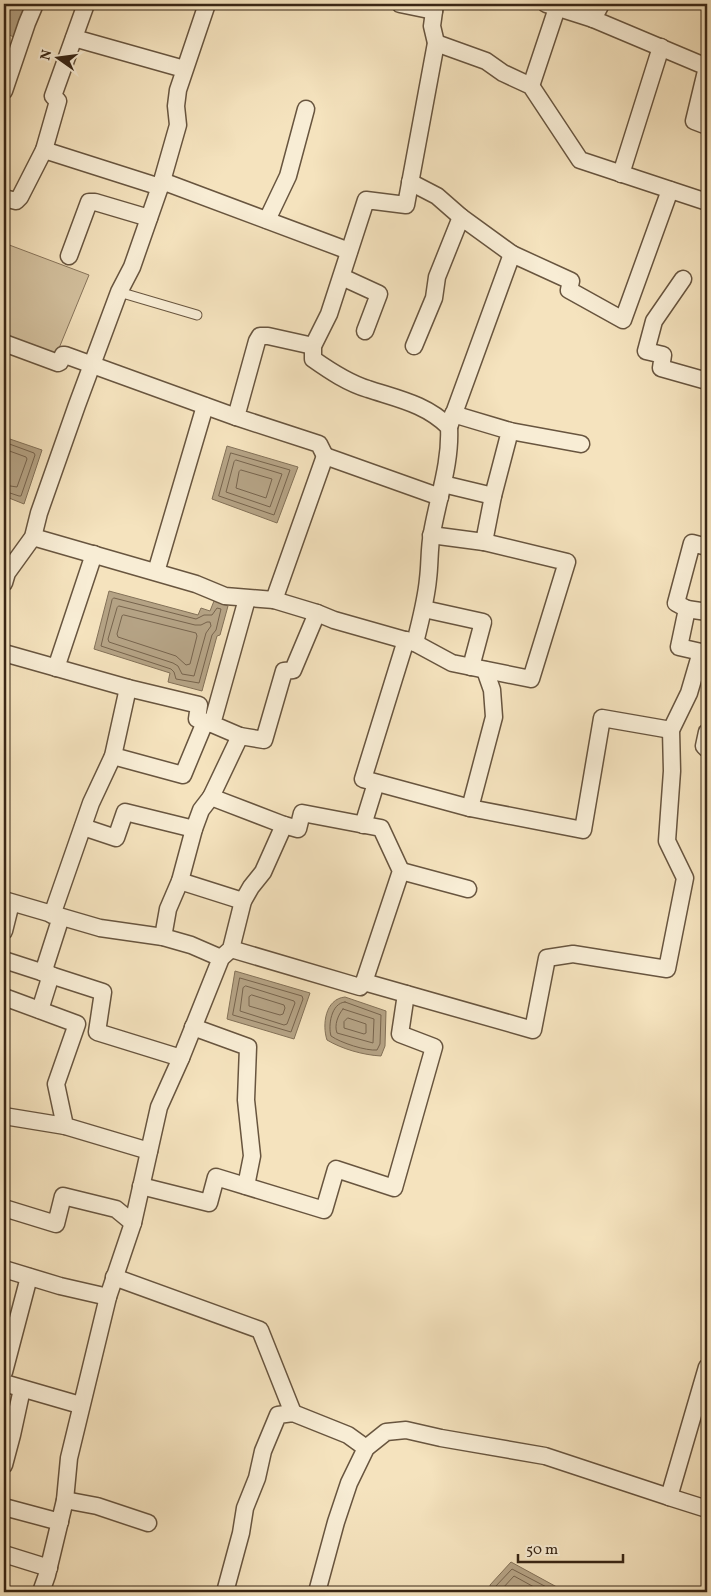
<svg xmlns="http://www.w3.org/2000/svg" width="711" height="1596" viewBox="0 0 711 1596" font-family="Vollkorn,serif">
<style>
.green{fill:#d5c3a1;stroke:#87745b}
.water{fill:#b5a385;stroke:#837158}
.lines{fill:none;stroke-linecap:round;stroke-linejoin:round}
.shore{stroke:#77644d;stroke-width:1}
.lane-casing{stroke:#68553f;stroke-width:11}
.street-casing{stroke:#68553f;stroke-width:19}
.lane{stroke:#f8edd5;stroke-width:9}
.street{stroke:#f8edd5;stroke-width:16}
</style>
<rect width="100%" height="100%" fill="#f5e3be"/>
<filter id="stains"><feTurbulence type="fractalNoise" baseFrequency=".004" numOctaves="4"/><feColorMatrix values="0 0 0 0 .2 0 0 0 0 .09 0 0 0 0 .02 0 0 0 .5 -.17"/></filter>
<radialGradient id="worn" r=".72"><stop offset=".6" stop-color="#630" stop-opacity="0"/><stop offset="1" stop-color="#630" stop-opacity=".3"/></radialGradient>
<path class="green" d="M4,243L89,275L55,358L4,339Z"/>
<g class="water">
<path d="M4,4H28L14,37L4,33Z"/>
<path d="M4,437L42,450L24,504L4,496Z"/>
<path d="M227,446L298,467L277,523L212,499Z"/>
<path d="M109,591L198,615L201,608L210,611L214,601L228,606L220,635L217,636L202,691L168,682L170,673L94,649Z"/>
<path d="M235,971L310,993L294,1039L227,1019Z"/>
<path d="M345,997L386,1011L385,1046L381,1056C363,1055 342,1049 327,1040C322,1025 325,999 345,997Z"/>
<path d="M511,1562L566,1592H490V1585Z"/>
</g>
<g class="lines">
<g class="shore">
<path d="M4,442L34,453L35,455L21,496H19L4,491"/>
<path d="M4,449L26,457L27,459L17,487L4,485"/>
<path d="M231,453L290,470L274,515L219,496Z"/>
<path d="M236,460L282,474L270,507L226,492L234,462Z"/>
<path d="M241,470L272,479L266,498L236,488L239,472Z"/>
<path d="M114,598L196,619L204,615H212L217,608L221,609L216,630L212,635L199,683L176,679L174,672L171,669L101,646L112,600Z"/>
<path d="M119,606L195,625H201L207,622H210L211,626L206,633L194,676L182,674L178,666L173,663L109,642L108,639L117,608Z"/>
<path d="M124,615L196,633L197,636L190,664L186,665L176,656L118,637L117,634L122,616Z"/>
<path d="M240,978L302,996L303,999L291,1032L233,1015Z"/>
<path d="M246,986L294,1001L295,1003L287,1024L284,1025L240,1011L243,988Z"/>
<path d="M252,995L284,1005L285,1008L283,1014L280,1015L249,1006V997Z"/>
<path d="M345,1002L381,1015L380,1044L377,1050C366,1051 341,1043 331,1036C328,1026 331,1003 345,1002Z"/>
<path d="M343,1009L374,1019L373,1043L337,1033C334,1025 338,1015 343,1009Z"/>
<path d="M348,1018L366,1024V1033L364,1034L344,1028V1022Z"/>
<path d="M495,1592V1587L512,1569L556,1592"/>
<path d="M501,1592L502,1589L514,1576L543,1592"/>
</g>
<g class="lane-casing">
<path id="lane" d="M119,292L197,315"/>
</g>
<g class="street-casing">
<g id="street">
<path d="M400,4L434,11"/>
<path d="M546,4L593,19L707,67L694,121L707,126"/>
<path d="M593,19L601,4"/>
<path d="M74,38L184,69"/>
<path d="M436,43L486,61L503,73L531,86L580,160L707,202"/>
<path d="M531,86L557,8"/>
<path d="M4,91L27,23L35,4"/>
<path d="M44,150L160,187"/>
<path d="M621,174L661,47"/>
<path d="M162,181L349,251"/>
<path d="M410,182L437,196L461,217"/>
<path d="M4,198L16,201L20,197L44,150L58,101L53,96L86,4"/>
<path d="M267,220L288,176L306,109"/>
<path d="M69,256L89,202H95L149,218"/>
<path d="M342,277L379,294L365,331"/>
<path d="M683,279L654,321L646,351L663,355L661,368L707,381"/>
<path d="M4,343L58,363L60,362L63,355H65L236,417"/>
<path d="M313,346L268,336H260L257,341L236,417L319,444L325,456"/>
<path d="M414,346L434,298L437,277L461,217L512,254"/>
<path d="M449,427L512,254L571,281L569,290L623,320L670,190"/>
<path d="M510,431L581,444"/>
<path d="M443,484L493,496L510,431L453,414"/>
<path d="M431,535L484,542L493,496"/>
<path d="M33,537L196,584L225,596L274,600L317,613L334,620L415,643C420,622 426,601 428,579C430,564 429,548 432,533C438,498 451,463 449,427C426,404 398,399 368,389C348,383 330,371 313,359V346L329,314L366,200L406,205L436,43L432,26L435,4"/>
<path d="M156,572L205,406"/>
<path d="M4,583L7,573L33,537L39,513L77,405L119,292L132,267L162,181L178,125L176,106L178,90L207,4"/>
<path d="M274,600L325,456L440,497"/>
<path d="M424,609L483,622L471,667"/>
<path d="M687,609L707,612"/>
<path d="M406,640L363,779L470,808"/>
<path d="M415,643L452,663L531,679L567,562L484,542"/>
<path d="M701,652L679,647L687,609L676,603L692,543L707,547"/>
<path d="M4,653L128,688"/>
<path d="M56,668L94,554"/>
<path d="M485,670L492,690L494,717L470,808L583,830L602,718L671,730"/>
<path d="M707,732L704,746L707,749"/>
<path d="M240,736L212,724L247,599"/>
<path d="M113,756L183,775L205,722"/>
<path d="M211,797L240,736L264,740L284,671L293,670L317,613"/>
<path d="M363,825L376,783"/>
<path d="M83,827L116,838L125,812L194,829"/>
<path d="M401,871L468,889"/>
<path d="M180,881L243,901"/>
<path d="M4,900L100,928L163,937L191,945L221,958"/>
<path d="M52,915L91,803L113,756L128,688L199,705L197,719L212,724"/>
<path d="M4,931L11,903"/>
<path d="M163,937L168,909L180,881L194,829L201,810L211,797L284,825"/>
<path d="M231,949L360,987L364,982L533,1030L547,958L573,954L667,969L685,878L667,841L672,771L671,730L689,693L701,652L707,654"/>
<path d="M4,960L103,992L97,1032L181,1058"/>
<path d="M43,973L61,917"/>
<path d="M4,997L77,1024L56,1084L65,1126L149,1151"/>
<path d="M40,1010L51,975"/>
<path d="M193,1027L248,1047L246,1100L252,1156L246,1186"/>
<path d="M4,1116L65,1126"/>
<path d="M141,1186L209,1203L216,1177L324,1210L336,1169L394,1188L434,1047L400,1034L406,994"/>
<path d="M4,1208L56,1224L63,1196L116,1209L133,1223"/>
<path d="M4,1269L60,1286L108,1297L69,1458L65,1500L47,1575L41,1592"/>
<path d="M114,1277L260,1330L293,1413"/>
<path d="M108,1297L133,1223L159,1107L181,1058L221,958L231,949L243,901L251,887L263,872L284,825L298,829L302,813L381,828L401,871L364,982"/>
<path d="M4,1372L29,1277"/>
<path d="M4,1383L80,1405"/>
<path d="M4,1465L12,1435L22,1389"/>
<path d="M669,1497L707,1509"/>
<path d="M65,1500L97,1506L148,1523"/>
<path d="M4,1507L60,1522"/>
<path d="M4,1554L49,1568"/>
<path d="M225,1592L241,1533L245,1508L257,1478L263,1451L278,1415L293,1413L348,1435L366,1448"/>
<path d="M317,1592L336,1522L349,1483L366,1448L386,1432L406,1430L441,1438L545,1456L669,1497L707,1367"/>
</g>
</g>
<use href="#lane" class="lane"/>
<use href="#street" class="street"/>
</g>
<rect width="711" height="1596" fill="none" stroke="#f5e3be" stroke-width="20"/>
<rect x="5" y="5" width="701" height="1586" fill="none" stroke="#392615" stroke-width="2.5"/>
<rect x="10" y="10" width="691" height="1576" fill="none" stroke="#392615"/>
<g transform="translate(58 58) rotate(284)" stroke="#f8edd5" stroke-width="4" paint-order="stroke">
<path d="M0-4L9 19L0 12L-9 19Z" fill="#392615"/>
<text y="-8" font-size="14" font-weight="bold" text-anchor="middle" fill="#392615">N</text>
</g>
<path d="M518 1554v8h105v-8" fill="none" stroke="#392615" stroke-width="2.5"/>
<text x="526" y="1554" font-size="15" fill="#392615" stroke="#f8edd5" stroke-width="4" paint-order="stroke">50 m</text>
<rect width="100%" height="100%" filter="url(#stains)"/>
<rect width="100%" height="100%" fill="url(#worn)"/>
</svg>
